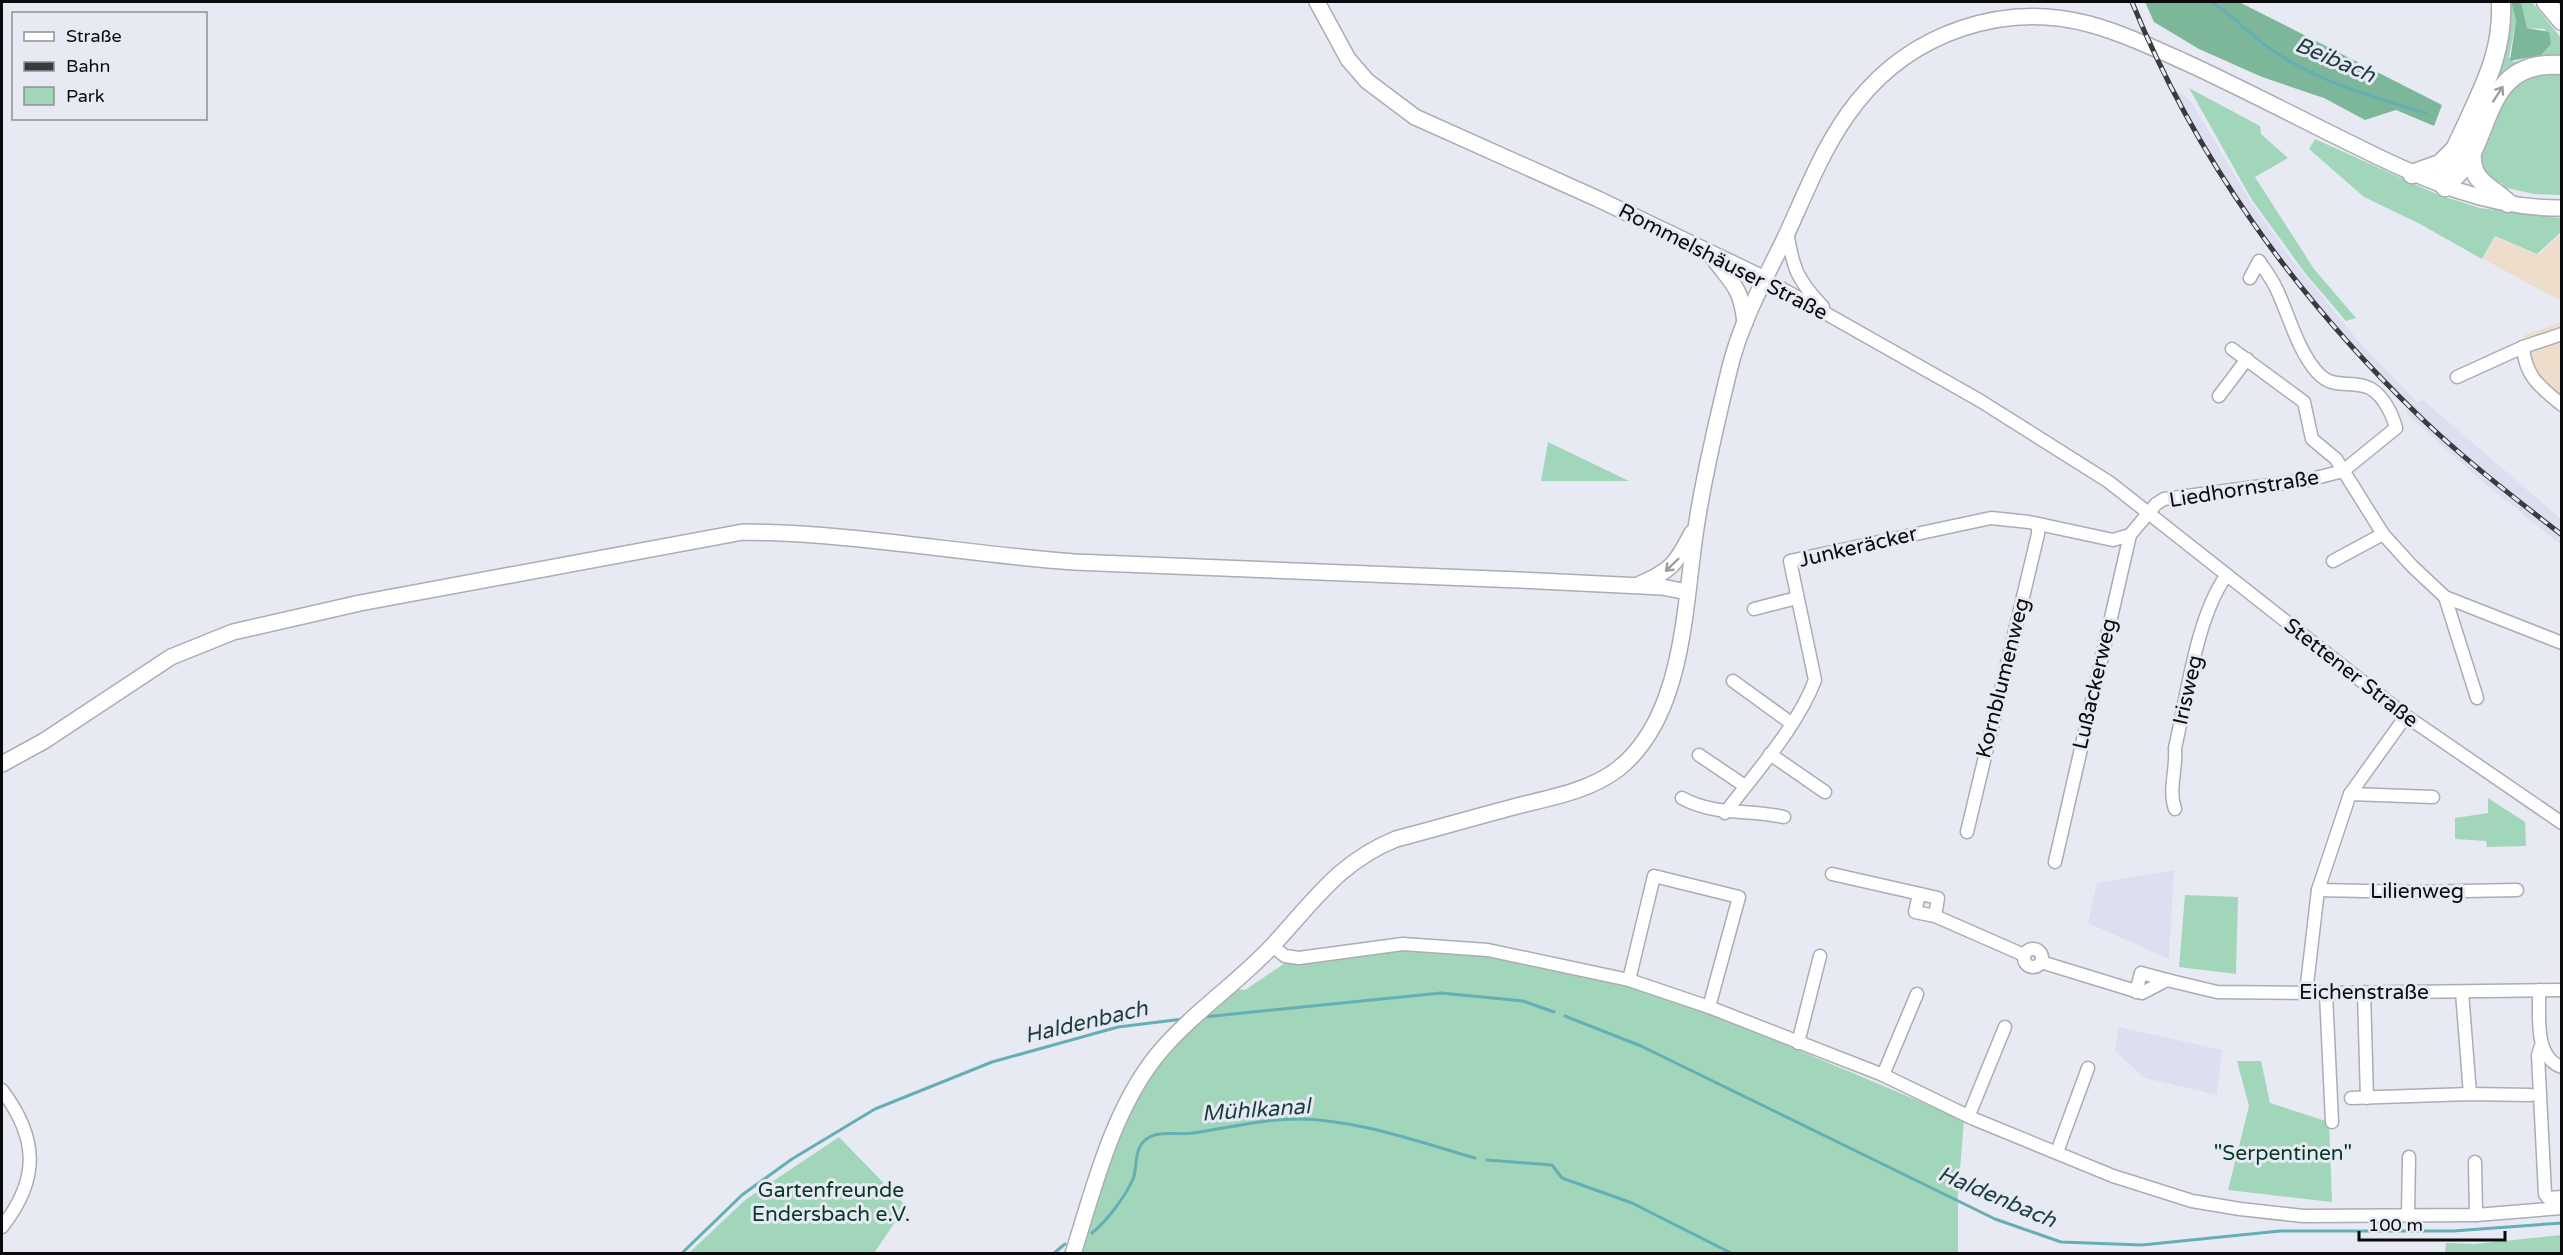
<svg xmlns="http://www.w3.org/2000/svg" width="2563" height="1255" viewBox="0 0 2563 1255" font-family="'Varela Round',sans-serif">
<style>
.commercial{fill:#efddcc}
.built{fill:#dddff0}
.green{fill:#a2d6bb}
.forest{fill:#7db79a}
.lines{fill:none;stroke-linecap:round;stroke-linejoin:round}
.stream{stroke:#64aeb5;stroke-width:3}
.minor-casing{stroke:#abacb5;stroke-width:15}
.major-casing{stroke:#abacb5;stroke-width:18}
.highway-casing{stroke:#abacb5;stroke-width:21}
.minor{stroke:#fff;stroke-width:12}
.major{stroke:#fff;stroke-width:15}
.highway{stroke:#fff;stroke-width:18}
.rail-casing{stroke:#3a3b3f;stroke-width:5}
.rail{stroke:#e8eaf3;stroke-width:3;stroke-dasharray:9;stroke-linecap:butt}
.oneway{stroke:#9d9d9f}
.labels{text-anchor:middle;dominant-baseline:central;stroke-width:6;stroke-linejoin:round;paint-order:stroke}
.street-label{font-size:21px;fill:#0b0b0e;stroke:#e8eaf3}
.park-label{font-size:21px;fill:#063925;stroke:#e8eaf3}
.water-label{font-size:22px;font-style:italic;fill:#1a3e42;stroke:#e8eaf3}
</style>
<rect width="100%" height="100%" fill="#e8eaf3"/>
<g class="commercial">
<path d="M2561,234V301L2483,259L2495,237L2538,255Z"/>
<path d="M2561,322V398L2529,371L2527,348L2523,336Z"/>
</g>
<g class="built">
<path d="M2163,80L2190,100L2251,202L2292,260L2361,344L2417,402L2423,400L2561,519V545L2478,478L2410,417L2406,412L2409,409L2334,330L2254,228L2202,148Z"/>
<path d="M2174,870L2169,959L2088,923L2097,883Z"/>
<path d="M2119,1027L2222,1050L2217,1095L2145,1078L2115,1051Z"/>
</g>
<g class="green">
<path d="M2506,2H2511L2516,20L2509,57L2514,62L2541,55L2545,29L2527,28L2521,2H2532L2561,38V60L2485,96Z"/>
<path d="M2561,69V195L2534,194L2503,187V184L2490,177L2488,179L2478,157L2494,111L2522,77Z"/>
<path d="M2189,88L2260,126L2261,134L2288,158L2255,177L2314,269L2356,318L2346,321L2305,273L2252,200Z"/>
<path d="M2315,139L2439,195L2480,208L2561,218V232L2537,254L2495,236L2482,259L2420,224L2364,197L2309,149Z"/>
<path d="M1548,442L1629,481H1541Z"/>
<path d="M2488,798L2525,822L2526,846L2487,847L2486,841L2455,839V818L2488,813Z"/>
<path d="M2185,895L2238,897L2236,974L2179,967Z"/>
<path d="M1405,948L1490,954L1623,984L1696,1007L1964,1120L1958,1195V1253L1076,1254L1112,1144L1160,1057L1232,988L1245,990L1285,963L1339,954Z"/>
<path d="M2237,1061H2261L2270,1103L2329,1122L2332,1202L2228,1190L2249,1106Z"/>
<path d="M839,1137L906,1206L874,1253H689L745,1200Z"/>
<path d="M2561,1235V1253H2445L2446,1243L2475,1244Z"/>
</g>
<g class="forest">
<path d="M2145,2H2239L2442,105L2434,126L2396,110L2365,120L2324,98L2262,77L2199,49L2154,22Z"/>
<path d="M2511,2H2521L2527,28L2549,32L2551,44L2541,55L2510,61L2516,20Z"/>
</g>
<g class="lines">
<g class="stream">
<path d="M2211,2C2232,14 2246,31 2265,45C2311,79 2371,97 2426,113"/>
<path d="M1565,1016L1641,1046L1995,1219L2061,1242L2142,1245L2280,1231H2453L2562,1223"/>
<path d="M1204,1017L1441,993L1523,1001L1554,1012"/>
<path d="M1487,1160L1552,1165L1562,1178L1632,1203L1733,1254"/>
<path d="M1092,1233C1107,1221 1125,1197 1133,1179C1138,1167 1133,1147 1148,1138C1158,1131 1180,1135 1193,1133C1226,1128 1263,1119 1297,1119C1355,1119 1419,1142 1475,1158"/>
<path d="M681,1254L742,1195L792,1159L875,1109L992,1062L1118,1027L1183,1019"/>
<path d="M1053,1254L1065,1244"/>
</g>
<g class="minor-casing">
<g id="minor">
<path d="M1787,232C1793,268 1797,280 1823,307"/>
<path d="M1765,279L1979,400L2109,482L2406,716L2562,823"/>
<path d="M2523,347C2525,376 2540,387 2562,405"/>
<path d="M2232,349L2304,402L2312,439L2336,459L2383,534L2412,566L2445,597L2562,643"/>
<path d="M2457,377L2523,347L2562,334"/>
<path d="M2219,396L2247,359"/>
<path d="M2333,561L2383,534"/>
<path d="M2445,597L2477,698"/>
<path d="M1754,609L1797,598"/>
<path d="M1733,681L1791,723"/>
<path d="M1770,754L1825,792"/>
<path d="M1699,755L1745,786"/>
<path d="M2350,794L2433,797"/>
<path d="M1682,798C1714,816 1749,809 1784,817"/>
<path d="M2175,809C2168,789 2177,769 2175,748C2187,697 2196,618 2226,576"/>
<path d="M1725,813C1755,773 1798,726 1815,680L1790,561L1991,518L2029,522L2113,540L2130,535"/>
<path d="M1967,832L2038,534V524"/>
<path d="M2055,862L2130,535L2156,504L2164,499L2308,480L2343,471L2396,428C2392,413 2381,390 2364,386C2346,381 2332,389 2317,372C2297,349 2289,315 2276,288C2272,279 2265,270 2259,261L2250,278"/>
<path d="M1832,874L1938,898L1935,916"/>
<path d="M2318,890L2413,892L2517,890"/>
<path d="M1919,894L1915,912L1935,916L2024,955"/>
<path d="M1272,946L1285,956L1299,958L1403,944L1488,950L1629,980L1709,1007L1883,1075L1974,1119L2113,1176L2192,1201L2240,1209L2303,1216L2476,1215L2562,1208"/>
<circle cx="2033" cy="958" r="9"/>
<path d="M2041,962L2142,993L2167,980L2217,992L2326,993L2562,990"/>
<path d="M1629,980L1654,876L1739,897L1709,1007"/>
<path d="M2539,990C2540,1013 2533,1058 2562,1067"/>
<path d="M2136,992L2141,973L2167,980"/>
<path d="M2364,992L2367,1098"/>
<path d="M2462,992L2470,1094"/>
<path d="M2306,993L2318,890L2350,794L2406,716"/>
<path d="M2326,993L2332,1122"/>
<path d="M1798,1043L1820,956"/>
<path d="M2541,1046L2538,1055L2545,1194L2548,1198L2562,1197"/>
<path d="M1883,1075L1917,994"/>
<path d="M2,1090C38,1138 40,1179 2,1227"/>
<path d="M2351,1098L2470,1094L2531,1095"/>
<path d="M1969,1115L2005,1027"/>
<path d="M2057,1152L2088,1068"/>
<path d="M2475,1162L2476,1215"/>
<path d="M2408,1215L2409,1157"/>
</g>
</g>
<g class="major-casing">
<g id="major">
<path d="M1317,2L1348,59L1367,81L1415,117L1598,199L1765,279"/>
<path d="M1711,255C1731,283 1741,285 1745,323"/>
<path d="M1638,585C1671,571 1676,564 1692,533"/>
<path d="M2,764L44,741L171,657L233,632L360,603L743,532C854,533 964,554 1074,562L1519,580L1662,587L1687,592"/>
<path d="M1073,1254C1094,1187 1113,1109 1158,1054C1192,1013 1238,983 1274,944C1314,901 1339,862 1396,839C1438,828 1479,816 1521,805C1554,797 1591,790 1618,769C1685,716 1684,605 1696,528C1704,474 1717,420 1730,367C1741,322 1764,281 1784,240C1806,193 1824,143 1857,102C1912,33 2003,1 2089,24C2122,33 2154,48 2185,62C2246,90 2304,121 2364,150C2427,181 2490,209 2562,208"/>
</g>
</g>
<g class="highway-casing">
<g id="highway">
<path d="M2546,2L2562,21"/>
<path d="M2472,149C2469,182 2488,184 2508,203"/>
<path d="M2412,174L2440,164L2453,151"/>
<path d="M2445,187C2446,165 2457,145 2466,126C2486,82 2503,51 2501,2"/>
<path d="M2445,187C2450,181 2456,176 2461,170C2493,129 2485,59 2562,65"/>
</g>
</g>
<use href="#minor" class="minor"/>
<use href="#major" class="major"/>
<use href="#highway" class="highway"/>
<g class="rail-casing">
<path id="rail" d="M2132,2C2195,157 2296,297 2416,413C2461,457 2512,496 2562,535"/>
</g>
<use href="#rail" class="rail"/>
</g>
<defs><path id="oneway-shaft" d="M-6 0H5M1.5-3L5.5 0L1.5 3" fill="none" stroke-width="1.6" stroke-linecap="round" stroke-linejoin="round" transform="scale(1.5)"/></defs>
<g class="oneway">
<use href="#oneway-shaft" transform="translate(2498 94) rotate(-57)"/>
<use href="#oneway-shaft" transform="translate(1672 565) rotate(136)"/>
</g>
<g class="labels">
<g class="street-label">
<text transform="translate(1723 262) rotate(27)">Rommelshäuser Straße</text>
<text transform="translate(2244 489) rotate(-9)">Liedhornstraße</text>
<text transform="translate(1858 547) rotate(-13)">Junkeräcker</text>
<text transform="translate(2351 673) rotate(38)">Stettener Straße</text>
<text transform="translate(2003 678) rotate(-76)">Kornblumenweg</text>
<text transform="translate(2095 684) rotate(-77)">Lußackerweg</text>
<text transform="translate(2188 690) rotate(-77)">Irisweg</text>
<text x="2417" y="891">Lilienweg</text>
<text x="2364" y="992">Eichenstraße</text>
</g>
<g class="park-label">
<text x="2283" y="1153">"Serpentinen"</text>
<text x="831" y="1190">Gartenfreunde<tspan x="831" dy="24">Endersbach e.V.</tspan></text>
</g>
<g class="water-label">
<text transform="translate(2335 60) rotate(23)">Beibach</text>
<text transform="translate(1086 1022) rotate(-13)">Haldenbach</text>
<text transform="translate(1256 1110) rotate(-4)">Mühlkanal</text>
<text transform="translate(1997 1197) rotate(23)">Haldenbach</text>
</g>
</g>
<rect width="2563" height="1255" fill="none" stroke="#0b0b0e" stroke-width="6"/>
<rect x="12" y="12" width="195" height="108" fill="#e8eaf3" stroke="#909197" stroke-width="1.5"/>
<rect x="24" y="32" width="30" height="9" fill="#ffffff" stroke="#909197" stroke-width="1.5"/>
<text x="66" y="42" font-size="18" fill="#0b0b0e">Straße</text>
<rect x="24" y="62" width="30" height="9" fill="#3a3b3f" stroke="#909197" stroke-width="1.5"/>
<text x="66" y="72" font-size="18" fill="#0b0b0e">Bahn</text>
<rect x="24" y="87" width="30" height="18" fill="#a2d6bb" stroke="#909197" stroke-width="1.5"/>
<text x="66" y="102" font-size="18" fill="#0b0b0e">Park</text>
<path d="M2359 1231v9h146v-9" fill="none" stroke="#0b0b0e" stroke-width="3"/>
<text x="2368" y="1231" font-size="18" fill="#0b0b0e" stroke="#e8eaf3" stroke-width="4.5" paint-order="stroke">100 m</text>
</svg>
